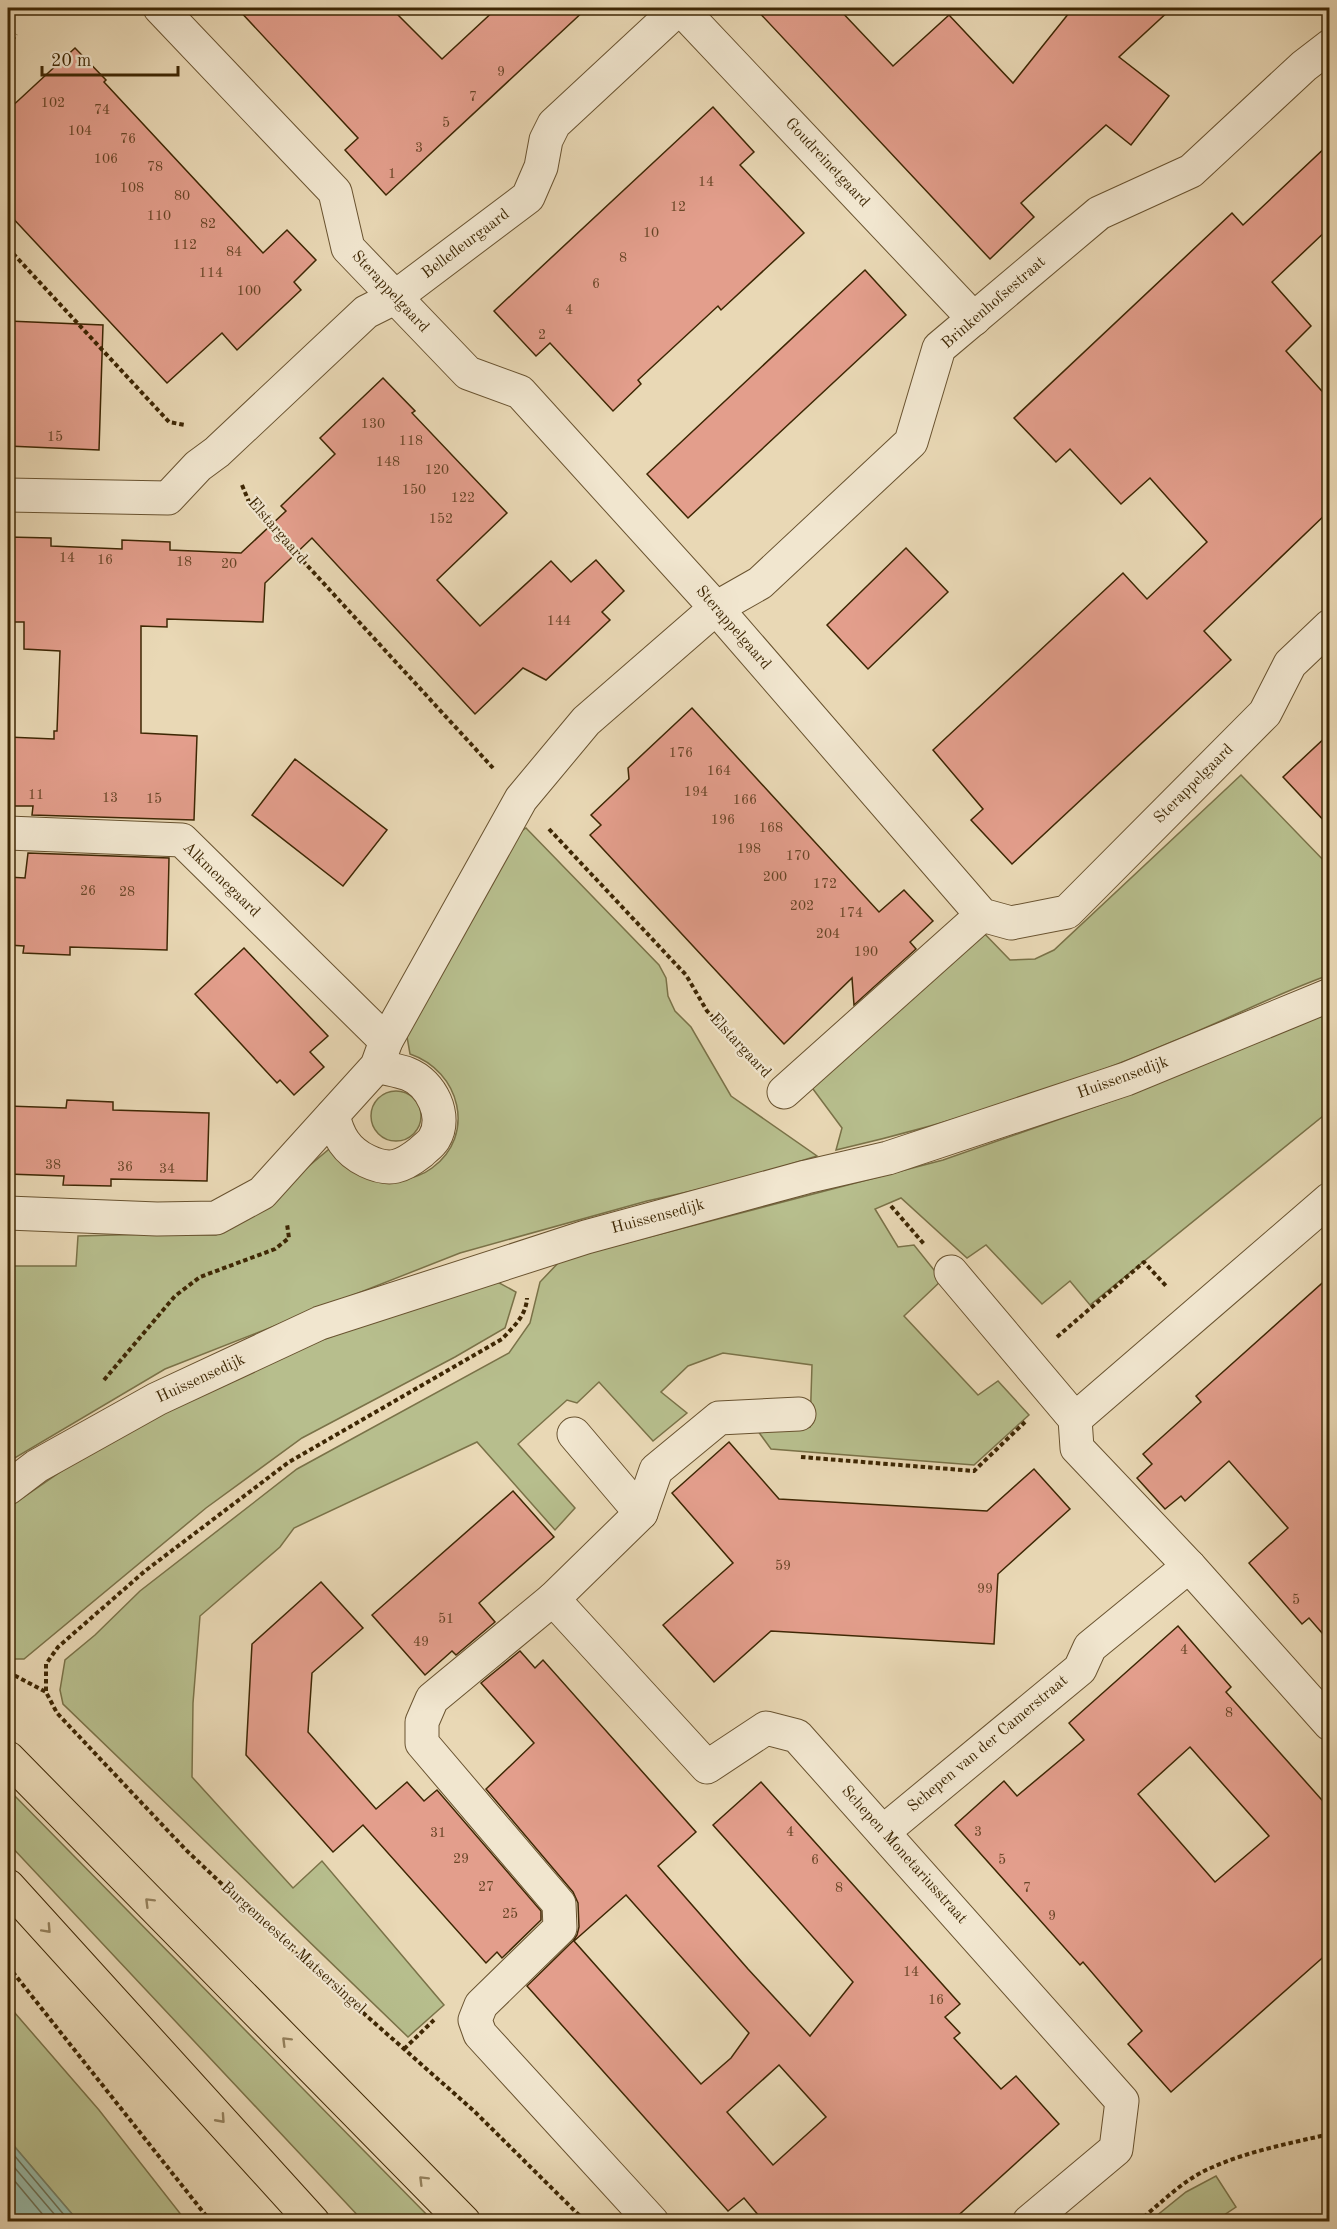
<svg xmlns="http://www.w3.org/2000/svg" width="1337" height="2229" viewBox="0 0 1337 2229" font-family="'Old Standard TT',serif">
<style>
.green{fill:#b7be8d;stroke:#7a7248;stroke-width:1.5}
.water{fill:#98bba9;stroke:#748067;stroke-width:1.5}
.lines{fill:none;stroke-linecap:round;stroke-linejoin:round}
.shore{stroke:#6b7156;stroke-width:1.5}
.building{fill:#e39e8c;stroke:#3e2704;stroke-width:1.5;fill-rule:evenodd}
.minor-casing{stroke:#695330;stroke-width:35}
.major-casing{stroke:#3e2704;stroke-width:35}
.path{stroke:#3e2704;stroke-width:4;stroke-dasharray:4.5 3;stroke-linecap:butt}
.minor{stroke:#f1e6cf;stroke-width:33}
.major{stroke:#e9d8b5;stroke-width:33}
.oneway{stroke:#94805c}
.labels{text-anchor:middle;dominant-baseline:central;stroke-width:4.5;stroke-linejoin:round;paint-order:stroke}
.number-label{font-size:14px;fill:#674526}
.street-label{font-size:16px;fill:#3e2704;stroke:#f1e6cf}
</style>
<rect width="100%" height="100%" fill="#e9d8b5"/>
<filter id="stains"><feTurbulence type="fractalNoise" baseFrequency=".00333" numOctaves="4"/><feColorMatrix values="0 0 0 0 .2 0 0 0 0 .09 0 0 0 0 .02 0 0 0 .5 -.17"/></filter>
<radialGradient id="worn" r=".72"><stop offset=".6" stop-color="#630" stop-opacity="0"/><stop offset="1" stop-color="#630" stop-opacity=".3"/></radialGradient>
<g class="green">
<path d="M1241,775L1329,866V975C1276,994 1226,1020 1174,1041C1065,1088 952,1123 836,1150L842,1128L813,1089L815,1078L979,928L1010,960L1035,959L1054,950Z"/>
<path d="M526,828L659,965L666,978L668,996L675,1011L691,1027L731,1096L817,1156L732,1182L647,1201L460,1253L165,1369L8,1462V1266H76L78,1236L152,1234L216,1235L247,1218L334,1145L397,1181C409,1178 422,1176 432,1168C477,1135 460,1071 410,1054L406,1031L517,834Z"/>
<path d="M1329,1013V1113L1328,1112L1090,1305L1070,1281L1042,1304L986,1245L967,1258L901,1198L875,1209L898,1247L914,1245L942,1280L904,1316L978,1395L998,1381L1029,1415L974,1465L771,1449L755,1427H810L812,1365L723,1353L688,1366L661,1392L687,1413L653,1441L599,1382L577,1403L567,1400L518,1444L575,1508L555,1530L477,1442L294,1528L280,1547L200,1616L193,1703L192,1777L293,1888L322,1861L444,2005L408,2037L63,1704L60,1690L65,1660L95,1635L140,1591L297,1469L509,1353L530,1323L540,1282L561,1260L943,1160L1120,1098Z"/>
<circle cx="396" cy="1116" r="25"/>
<path d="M490,1278L516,1292L505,1328L455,1357L302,1438L206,1508L24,1659H8V1508L85,1455L230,1374Z"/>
<path d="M8,1789L433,2221H363L8,1843Z"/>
<path d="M8,2005L99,2110L186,2221H78L8,2139Z"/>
<path d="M1216,2176L1236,2207L1215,2221H1150L1186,2192Z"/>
</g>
<path class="water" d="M8,2139L78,2221H8Z"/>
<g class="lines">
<g class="shore">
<path d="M8,2148L70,2222"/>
<path d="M8,2160L61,2222"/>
<path d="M8,2173L49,2222"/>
</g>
</g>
<g class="building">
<path d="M237,8H391L442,59L497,8H587L386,195L345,150L358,138Z"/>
<path d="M755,8H838L893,66L949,15L1013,83L1073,8H1172L1119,57L1169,96L1131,145L1106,125L1021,203L1034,217L990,259Z"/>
<path d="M75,48L106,80L104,82L263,253L287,230L316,260L294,282L301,290L237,350L222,333L167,383L8,213V110Z"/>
<path d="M713,107L754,152L740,165L804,233L721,310L718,306L638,380L641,384L613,411L550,343L536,356L494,311Z"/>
<path d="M1329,144V228L1272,282L1311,326L1286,351L1329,399V511L1204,631L1231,660L1012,864L971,820L983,809L933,750L1123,573L1147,599L1207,542L1150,478L1121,504L1070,449L1056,462L1014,418L1232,213L1243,225Z"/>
<path d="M865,270L906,315L688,518L647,474Z"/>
<path d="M8,321L103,325L99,450L8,446Z"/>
<path d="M383,378L415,411L412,413L507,513L437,580L480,626L551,561L571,582L596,560L624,591L602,612L610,620L546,680L523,668L475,714L312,538L265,583L263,622L167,619V627L141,626V733L197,736L194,820L32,815L33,806H8V737L54,739V731H57L60,651L24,649V622H8V537L51,538V546L122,549V540L170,542V550L241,553L286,511L281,506L335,454L320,438Z"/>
<path d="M906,548L948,592L868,669L827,625Z"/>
<path d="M692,708L879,912L904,890L933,921L910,942L916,949L854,1005L852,978L784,1044L590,835L601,825L591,815L629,779L628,768Z"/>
<path d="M1329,734V826L1283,777Z"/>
<path d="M295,759L387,830L343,886L252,815Z"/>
<path d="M28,853L169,858L167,950L70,947V955L23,953L24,946L8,945V877L25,878Z"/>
<path d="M244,948L328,1036L310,1052L324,1067L294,1095L280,1080L277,1083L195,994Z"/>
<path d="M67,1100L113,1102V1110L209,1113L207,1181L111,1179V1186L63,1185L64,1176L8,1174V1106L66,1108Z"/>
<path d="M1329,1277V1641L1309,1618L1302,1624L1249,1563L1288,1528L1229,1461L1185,1501L1181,1496L1165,1509L1137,1478L1152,1464L1143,1454L1201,1402L1196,1396Z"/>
<path d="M729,1442L779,1499L987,1511L1034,1469L1070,1509L998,1574L994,1644L771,1631L714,1682L663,1625L733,1563L672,1493Z"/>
<path d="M513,1491L554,1537L479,1603L495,1622L456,1655L452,1651L425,1675L372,1615Z"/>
<path d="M321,1582L363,1628L312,1673L308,1732L376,1809L407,1782L424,1801L437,1790L541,1911V1920L502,1958L497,1952L486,1963L363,1825L333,1852L246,1755L252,1644Z"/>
<path d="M1178,1626L1231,1687L1226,1692L1329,1808V1952L1171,2092L1128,2044L1142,2031L1083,1962L1080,1965L955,1825L1004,1781L1017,1796L1084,1740L1069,1723ZM1190,1747L1269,1836L1215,1882L1138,1794Z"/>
<path d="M520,1651L535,1668L543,1660L696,1832L658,1866L748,1969L810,2036L853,1982L713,1825L761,1782L960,2004L945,2017L960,2033L954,2038L1001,2089L1016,2076L1059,2124L951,2222H764L744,2198L728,2211L527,1986L573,1941L577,1935L579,1927L578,1903L573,1892L486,1789L534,1743L481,1683ZM626,1895L749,2033L731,2058L701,2084L574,1941ZM779,2065L826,2117L773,2165L727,2112Z"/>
</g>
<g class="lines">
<g class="minor-casing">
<g id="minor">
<path d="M160,8L335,192L348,248L468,373L520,392L716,608L982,915L1011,923L1067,912L1265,713L1290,664L1330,626"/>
<path d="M680,8L974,319"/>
<path d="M8,495L168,498L198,466L217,452L366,312L394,298L528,197L541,167L546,140L554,124L679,8"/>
<path d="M8,833L182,840L386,1041"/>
<path d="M784,1092L982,915"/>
<path d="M333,1115C338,1136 346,1151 367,1161C390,1172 402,1167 421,1152C425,1148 431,1144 434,1139C448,1116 431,1083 408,1074C398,1070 387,1069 377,1066"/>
<path d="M8,1213L157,1219L216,1218L262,1193L377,1066L386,1041L521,799L586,721L716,608L760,583L911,442L939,348L1099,213L1191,171L1304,66L1330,46"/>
<path d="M951,1272L1075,1419L1077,1448L1189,1566L1330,1724"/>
<path d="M799,1414L719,1418L656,1470L641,1513L553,1599L707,1767L766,1728L797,1736L1122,2101L1116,2149L1029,2222"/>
<path d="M1075,1419L1330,1199"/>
<path d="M574,1434L641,1513"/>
<path d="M8,1488L37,1466L157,1399L320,1323L586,1237L806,1177L888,1158L1126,1079L1330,995"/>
<path d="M553,1599L432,1699L422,1722V1743L559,1904L560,1928L481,2005L475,2020L480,2034L652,2222"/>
<path d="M883,1832L1080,1669L1090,1647L1189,1566"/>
</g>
</g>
<g class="major-casing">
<g id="major">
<path d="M8,1758L464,2222"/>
<path d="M8,1886L313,2222"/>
</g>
</g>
<g class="path">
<path d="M8,47L16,34"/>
<path d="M8,248L169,422L185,425"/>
<path d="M242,485L249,502L493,768"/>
<path d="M549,829L686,975L707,1011L756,1063"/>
<path d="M891,1206L924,1244"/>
<path d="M1057,1337L1144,1262L1167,1287"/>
<path d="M104,1380L175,1296L200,1277L275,1249L289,1238L287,1224"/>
<path d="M801,1457L974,1471L1025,1422"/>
<path d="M8,1672L46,1692L57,1713L186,1850L282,1941L474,2111L586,2222"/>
<path d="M46,1691V1664L58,1647L145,1571L289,1462L502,1339C514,1326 526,1316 527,1298"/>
<path d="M8,1966L211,2222"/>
<path d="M404,2049L434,2020"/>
<path d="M1138,2222C1161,2203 1185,2178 1213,2167C1249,2151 1291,2143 1330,2134"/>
</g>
<use href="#minor" class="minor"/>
<use href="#major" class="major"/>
</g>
<defs><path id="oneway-chevron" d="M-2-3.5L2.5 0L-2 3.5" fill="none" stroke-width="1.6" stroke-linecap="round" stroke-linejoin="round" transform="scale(1.5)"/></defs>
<g class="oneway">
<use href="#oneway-chevron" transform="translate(149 1902) rotate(-135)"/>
<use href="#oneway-chevron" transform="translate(47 1929) rotate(47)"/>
<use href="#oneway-chevron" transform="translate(286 2041) rotate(-135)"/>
<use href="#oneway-chevron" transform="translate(221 2119) rotate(48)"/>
<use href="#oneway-chevron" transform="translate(423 2180) rotate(-135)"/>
</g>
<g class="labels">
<g class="number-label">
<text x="501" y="72">9</text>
<text x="473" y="97">7</text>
<text x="53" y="103">102</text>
<text x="102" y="110">74</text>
<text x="446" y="123">5</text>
<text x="80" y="131">104</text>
<text x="128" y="139">76</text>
<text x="419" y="148">3</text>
<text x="106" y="159">106</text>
<text x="155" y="167">78</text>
<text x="392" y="174">1</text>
<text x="706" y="182">14</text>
<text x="132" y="188">108</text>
<text x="182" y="196">80</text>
<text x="678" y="207">12</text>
<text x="159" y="216">110</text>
<text x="208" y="224">82</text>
<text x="651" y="233">10</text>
<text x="185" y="245">112</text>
<text x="234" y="252">84</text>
<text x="623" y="258">8</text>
<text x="211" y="273">114</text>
<text x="596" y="284">6</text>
<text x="249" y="291">100</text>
<text x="569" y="310">4</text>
<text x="542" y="335">2</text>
<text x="373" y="424">130</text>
<text x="55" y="437">15</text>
<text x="411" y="441">118</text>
<text x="388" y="462">148</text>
<text x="437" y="470">120</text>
<text x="414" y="490">150</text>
<text x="463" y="498">122</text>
<text x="441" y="519">152</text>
<text x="67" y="558">14</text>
<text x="105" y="560">16</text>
<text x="184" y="562">18</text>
<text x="229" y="564">20</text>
<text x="559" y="621">144</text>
<text x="681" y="753">176</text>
<text x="719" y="771">164</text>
<text x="696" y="792">194</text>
<text x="36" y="795">11</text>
<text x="110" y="798">13</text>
<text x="154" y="799">15</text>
<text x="745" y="800">166</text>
<text x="723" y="820">196</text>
<text x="771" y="828">168</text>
<text x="749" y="849">198</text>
<text x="798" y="856">170</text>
<text x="775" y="877">200</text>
<text x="825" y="884">172</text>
<text x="88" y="891">26</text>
<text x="127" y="892">28</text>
<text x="802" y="906">202</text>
<text x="851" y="913">174</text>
<text x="828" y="934">204</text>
<text x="866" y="952">190</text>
<text x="53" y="1165">38</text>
<text x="125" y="1167">36</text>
<text x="167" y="1169">34</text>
<text x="783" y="1566">59</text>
<text x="985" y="1589">99</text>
<text x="1296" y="1600">5</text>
<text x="446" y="1619">51</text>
<text x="421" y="1642">49</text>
<text x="1184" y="1650">4</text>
<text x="1229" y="1713">8</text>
<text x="790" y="1832">4</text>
<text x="978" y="1832">3</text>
<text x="438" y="1833">31</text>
<text x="461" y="1859">29</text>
<text x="815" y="1860">6</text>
<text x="1002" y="1860">5</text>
<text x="486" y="1887">27</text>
<text x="839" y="1888">8</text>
<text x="1027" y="1888">7</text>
<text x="510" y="1914">25</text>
<text x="1052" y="1916">9</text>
<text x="911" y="1972">14</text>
<text x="936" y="2000">16</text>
</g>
<g class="street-label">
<text transform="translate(827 163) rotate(47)">Goudreinetgaard</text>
<text transform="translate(466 244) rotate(-37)">Bellefleurgaard</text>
<text transform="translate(390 292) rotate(47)">Sterappelgaard</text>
<text transform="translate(994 303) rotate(-41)">Brinkenhofsestraat</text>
<text transform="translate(277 531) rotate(49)">Elstargaard</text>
<text transform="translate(733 628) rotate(49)">Sterappelgaard</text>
<text transform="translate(1194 784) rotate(-45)">Sterappelgaard</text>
<text transform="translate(221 880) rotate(44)">Alkmenegaard</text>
<text transform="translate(740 1046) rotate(47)">Elstargaard</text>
<text transform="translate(1123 1078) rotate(-20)">Huissensedijk</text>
<text transform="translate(658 1217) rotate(-15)">Huissensedijk</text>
<text transform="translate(201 1379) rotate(-25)">Huissensedijk</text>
<text transform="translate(988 1744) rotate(-40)">Schepen van der Camerstraat</text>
<text transform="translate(904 1855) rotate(48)">Schepen Monetariusstraat</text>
<text transform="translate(293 1948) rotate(42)">Burgemeester Matsersingel</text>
</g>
</g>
<rect width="1337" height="2229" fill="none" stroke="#e9d8b5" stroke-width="30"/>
<rect x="9" y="9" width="1319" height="2211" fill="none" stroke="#3e2704" stroke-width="3"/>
<rect x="15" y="15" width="1307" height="2199" fill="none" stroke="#3e2704" stroke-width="1.5"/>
<path d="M42 66v9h136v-9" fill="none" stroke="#3e2704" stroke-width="3"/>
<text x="51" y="66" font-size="18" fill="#3e2704" stroke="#f1e6cf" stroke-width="4.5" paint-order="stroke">20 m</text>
<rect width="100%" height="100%" filter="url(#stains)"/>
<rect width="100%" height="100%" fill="url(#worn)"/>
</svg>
